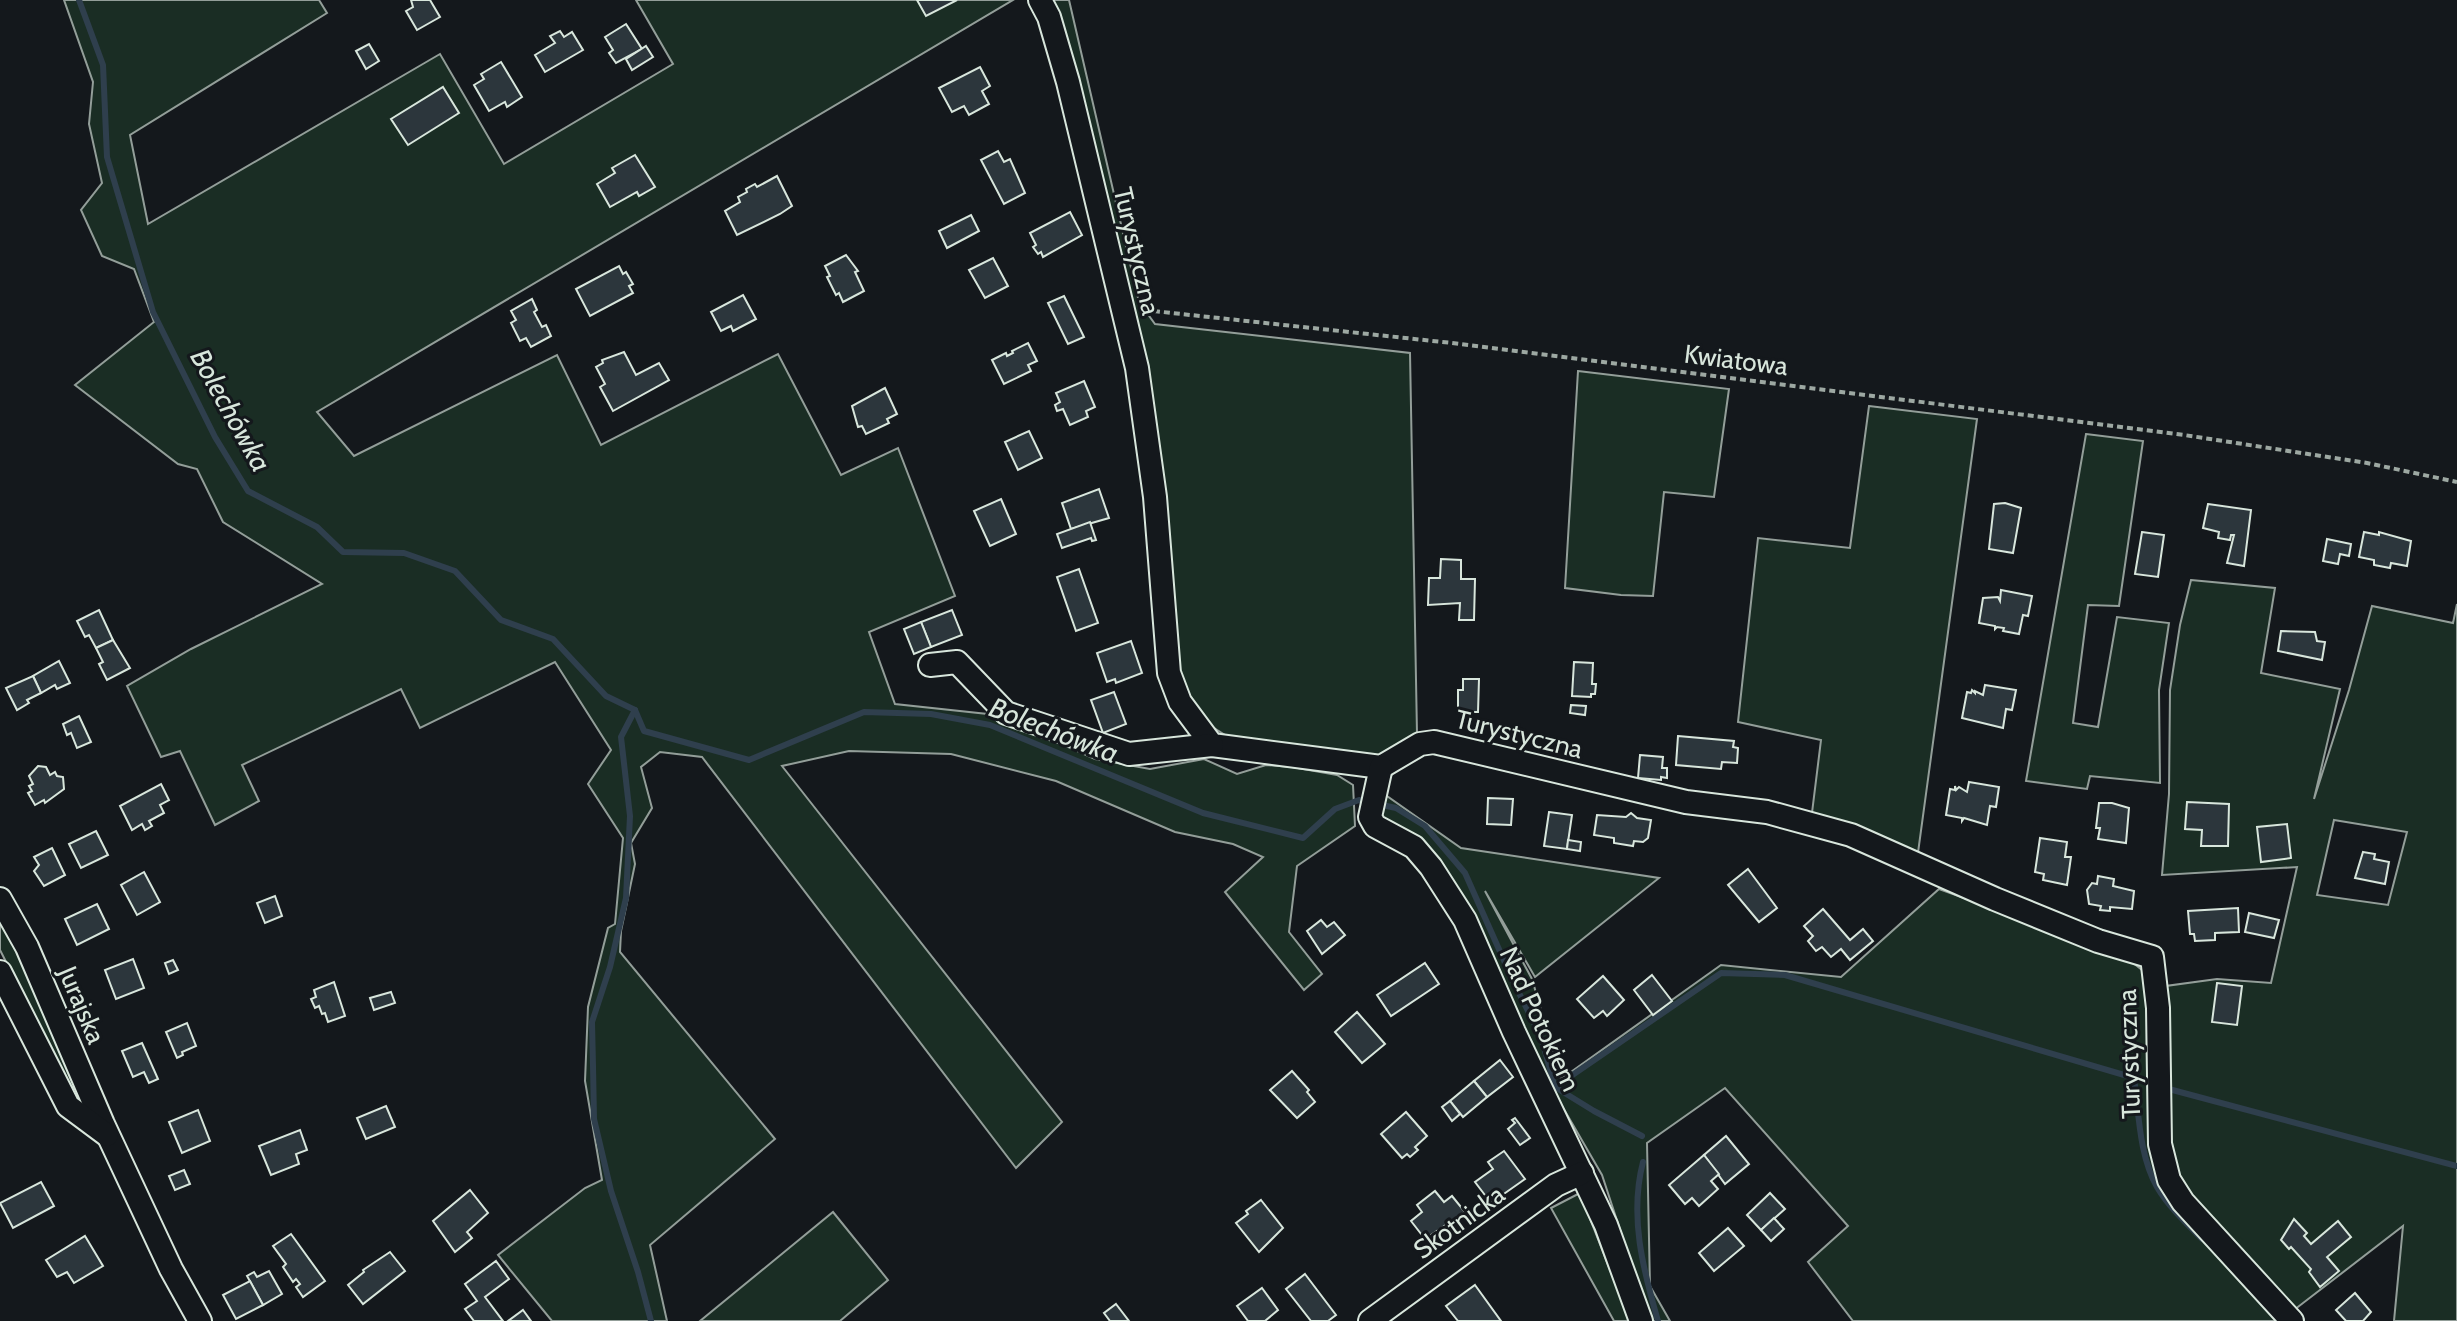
<svg xmlns="http://www.w3.org/2000/svg" width="2457" height="1321" viewBox="0 0 2457 1321" font-family="Cabin,sans-serif">
<style>
.green{fill:#1a2d24;stroke:#939e99;stroke-width:2;fill-rule:evenodd}
.lines{fill:none;stroke-linecap:round;stroke-linejoin:round}
.stream{stroke:#2f3f4d;stroke-width:6}
.building{fill:#2c363c;stroke:#d8e6dc;stroke-width:2}
.minor-casing{stroke:#d8e6dc;stroke-width:26}
.path{stroke:#9da8a2;stroke-width:4;stroke-dasharray:6 4;stroke-linecap:butt}
.minor{stroke:#14181c;stroke-width:22}
.labels{text-anchor:middle;dominant-baseline:central;stroke-width:6;stroke-linejoin:round;paint-order:stroke}
.street-label{font-size:26px;fill:#d8e6dc;stroke:#14181c}
.water-label{font-size:28px;font-style:italic;fill:#d8e6dc;stroke:#14181c}
</style>
<rect width="100%" height="100%" fill="#14181c"/>
<g class="green">
<path d="M64,0H319L327,13L130,135L148,224L440,54L504,164L673,64L636,0H1013L317,412L354,456L557,355L601,445L778,354L841,475L898,448L955,596L869,632L895,704L997,715L1095,759L1150,769L1204,759L1237,774L1266,765L1292,767L1337,775L1353,785L1355,826L1297,866L1289,932L1322,974L1304,990L1225,892L1263,857L1233,844L1175,832L1056,781L951,754L849,751L782,766L1062,1122L1016,1168L702,757L660,752L641,767L652,808L631,843L635,864L621,931L620,952L775,1139L650,1245L667,1321H552L498,1255L585,1188L602,1180L585,1081L588,1007L608,928L615,924L623,838L588,784L611,750L555,662L420,728L401,689L242,765L259,801L215,825L180,751L161,757L127,686L191,649L322,584L223,522L197,469L178,464L75,385L154,322L134,269L102,256L81,210L102,183L89,124L93,82Z"/>
<path d="M1050,0H1069L1139,302L1155,324L1410,353L1417,734L1376,769L1321,754L1225,735L1197,717L1180,682L1158,461Z"/>
<path d="M1578,371L1729,389L1714,497L1664,492L1653,596L1621,595L1565,588Z"/>
<path d="M1869,406L1977,419L1917,860L1812,813L1821,740L1738,722L1758,538L1850,548Z"/>
<path d="M2086,434L2143,441L2119,606L2088,605L2073,723L2098,727L2117,617L2169,623L2159,690L2160,783L2090,776L2087,789L2026,781Z"/>
<path d="M2191,580L2275,588L2261,673L2340,689L2314,799L2349,690L2372,606L2453,623L2457,604V1321H2394L2403,1226L2294,1310L2188,1193L2152,1149L2280,1319L2276,1321H1853L1808,1262L1848,1226L1725,1088L1647,1143L1650,1286L1670,1321H1650L1602,1175L1558,1099L1451,878L1422,840L1379,820L1384,794L1461,848L1659,878L1535,977L1485,891L1532,979L1561,1079L1721,965L1841,977L1939,889L2123,955L2142,970L2148,983L2163,1075L2166,986L2217,979L2271,983L2297,867L2162,875L2169,794L2170,690L2180,625ZM2334,820L2407,832L2388,905L2317,895Z"/>
<path d="M0,912L79,1093L67,1082L0,950Z"/>
<path d="M1580,1193L1630,1321H1614L1551,1208Z"/>
<path d="M833,1212L888,1280L840,1321H700Z"/>
</g>
<g class="lines">
<g class="stream">
<path d="M79,0L103,65L107,157L153,312L215,437L248,491L317,527L343,552L404,553L455,571L501,620L553,639L606,696L635,710L644,731L749,760L864,712L931,714L990,725L1203,813L1303,838L1335,809L1359,800L1396,808L1425,826L1465,873L1514,983L1541,1037L1555,1087L1594,1111L1642,1136"/>
<path d="M635,710L621,737L630,816L626,898L610,967L592,1022L593,1066L594,1119L611,1191L638,1272L651,1321"/>
<path d="M2134,1078C2139,1114 2139,1155 2157,1187C2168,1206 2186,1223 2202,1239"/>
<path d="M1555,1087L1721,973L1785,975L2148,1082"/>
<path d="M2165,1088L2457,1166"/>
<path d="M1643,1162C1629,1216 1643,1269 1658,1321"/>
</g>
</g>
<g class="building">
<path d="M411,0H430L440,17L417,30L406,11L413,7Z"/>
<path d="M917,0H957L926,16Z"/>
<path d="M626,24L642,49L616,63L609,53L613,50L605,37Z"/>
<path d="M560,31L564,37L572,32L583,50L545,72L535,55L555,43L550,36Z"/>
<path d="M369,44L379,61L366,69L356,51Z"/>
<path d="M646,46L653,57L632,70L626,59Z"/>
<path d="M501,62L522,97L507,107L505,102L489,111L474,85L484,79L481,74Z"/>
<path d="M980,67L990,86L982,91L989,104L969,115L964,106L952,112L939,88Z"/>
<path d="M443,87L459,113L408,145L391,119Z"/>
<path d="M998,151L1004,162L1010,159L1025,193L1004,204L981,160Z"/>
<path d="M635,155L655,187L639,196L637,192L610,207L597,184L615,173L612,168Z"/>
<path d="M777,176L792,206L780,214L737,235L725,211L740,202L738,197L747,192L746,189L755,184L757,187Z"/>
<path d="M1070,212L1082,235L1043,257L1041,252L1038,254L1033,247L1036,245L1030,233Z"/>
<path d="M971,215L979,231L947,248L939,231Z"/>
<path d="M846,255L858,271L855,272L864,291L843,302L839,293L836,295L827,277L830,276L825,266Z"/>
<path d="M993,258L1008,286L985,298L969,270Z"/>
<path d="M619,266L623,274L626,272L633,284L629,286L633,293L590,316L576,289Z"/>
<path d="M743,295L756,319L733,331L731,326L721,331L711,312Z"/>
<path d="M1064,296L1084,337L1068,344L1048,303Z"/>
<path d="M532,299L537,310L534,312L542,327L546,325L551,336L531,347L526,338L520,341L511,323L516,320L511,311Z"/>
<path d="M1028,343L1037,361L1028,365L1031,371L1004,384L992,360L1006,353L1007,356L1013,353L1012,351Z"/>
<path d="M624,352L636,375L659,363L669,380L613,411L600,387L605,384L596,367L603,363L602,360Z"/>
<path d="M1084,381L1095,407L1086,411L1088,417L1070,425L1063,409L1057,411L1055,405L1060,402L1056,393Z"/>
<path d="M885,388L897,414L887,419L889,423L866,434L862,426L858,427L852,406Z"/>
<path d="M1029,431L1042,458L1018,470L1005,442Z"/>
<path d="M1099,489L1109,518L1071,529L1062,503Z"/>
<path d="M1001,499L1016,534L990,546L974,511Z"/>
<path d="M2005,503L2021,508L2013,553L1989,549L1994,504Z"/>
<path d="M2208,504L2251,510L2244,566L2227,563L2234,535H2231L2230,540L2218,538L2219,532L2203,528Z"/>
<path d="M1090,522L1096,540L1092,541L1091,538L1062,548L1057,534Z"/>
<path d="M2142,532L2164,535L2158,577L2135,574Z"/>
<path d="M2364,532L2379,535V532L2411,541L2407,566L2391,563L2390,568L2374,565V560L2359,557Z"/>
<path d="M2327,539L2351,544L2349,556L2340,554L2338,564L2323,561Z"/>
<path d="M1441,559L1461,560V579H1475L1474,620H1459L1460,603L1428,605L1429,578H1440Z"/>
<path d="M1079,569L1098,623L1076,631L1057,577Z"/>
<path d="M2001,590L2032,596L2028,616L2023,615L2019,634L2003,631L2004,628L1997,627L1995,629V626L1979,623L1983,598L1998,597L2000,601Z"/>
<path d="M99,610L113,640L96,648L89,635L85,637L77,621Z"/>
<path d="M952,610L962,635L931,647L921,622Z"/>
<path d="M921,622L931,647L914,654L904,629Z"/>
<path d="M2281,631L2315,632L2317,641L2325,642L2322,660L2278,651Z"/>
<path d="M113,640L130,668L107,680L99,664L103,662L96,648Z"/>
<path d="M1131,641L1142,673L1116,683L1115,679L1107,682L1097,653Z"/>
<path d="M59,661L70,683L57,689L55,685L41,693L33,676Z"/>
<path d="M1574,662L1593,663L1592,684H1596L1595,694H1591V697L1572,696Z"/>
<path d="M33,676L41,693L27,700L29,703L17,710L6,688Z"/>
<path d="M1463,679H1479L1478,712H1458V690H1463Z"/>
<path d="M1985,685L2016,690L2012,710L2006,709L2003,728L1962,718L1967,692L1971,693L1972,690L1975,693V691L1983,695Z"/>
<path d="M1114,692L1126,724L1103,733L1091,700Z"/>
<path d="M1571,705L1586,706L1585,715L1570,713Z"/>
<path d="M79,716L91,742L77,748L71,733L67,735L63,724Z"/>
<path d="M1678,736L1734,741L1733,747L1738,748L1737,763L1722,762L1721,769L1676,765Z"/>
<path d="M1640,755L1663,757L1662,768H1667V778L1661,777V780L1638,778Z"/>
<path d="M38,766L46,767L50,775L55,772L57,776L63,777L64,789L45,803L44,800L35,805L28,793L32,791L29,786L33,784L29,776Z"/>
<path d="M1969,782L1999,787L1996,807L1990,806L1987,825L1964,818L1962,821V818L1946,815L1950,789L1955,790V786L1956,790L1959,787L1967,792Z"/>
<path d="M161,784L169,800L160,805L164,813L149,821L152,826L145,830L142,824L132,830L120,806Z"/>
<path d="M1488,798L1513,799L1511,825L1487,824Z"/>
<path d="M2187,802L2229,804L2228,846H2201L2202,830L2185,829Z"/>
<path d="M2099,803H2112L2129,808L2126,843L2098,839L2100,828H2096Z"/>
<path d="M1549,812L1572,815L1567,849L1544,846Z"/>
<path d="M1631,813L1637,818L1651,820L1648,838L1643,842L1634,841L1633,846L1614,843V838L1594,835L1597,815L1626,817Z"/>
<path d="M2287,824L2291,858L2261,862L2257,827Z"/>
<path d="M96,831L108,855L81,868L69,844Z"/>
<path d="M2040,838L2067,842L2065,857H2071L2067,885L2043,880L2044,874L2035,872Z"/>
<path d="M1568,840L1581,842L1580,851L1567,849Z"/>
<path d="M52,848L65,875L44,886L34,871L39,865L34,857Z"/>
<path d="M2363,852L2375,854L2374,859L2389,862L2385,884L2355,878Z"/>
<path d="M1748,869L1777,908L1759,922L1728,885Z"/>
<path d="M144,872L160,902L137,915L121,885Z"/>
<path d="M2098,876L2114,879L2113,886L2134,891L2132,909L2110,907V911L2100,910L2101,906L2089,904L2087,890L2092,883L2097,884Z"/>
<path d="M275,896L282,916L265,923L257,903Z"/>
<path d="M97,904L109,929L77,945L65,919Z"/>
<path d="M2238,908L2239,932L2215,933V940L2195,941L2194,934H2190L2188,911Z"/>
<path d="M1823,909L1850,940L1863,929L1873,941L1850,960L1841,949L1831,957L1822,947L1816,951L1808,941L1813,936L1804,926Z"/>
<path d="M2249,913L2279,920L2274,938L2245,932Z"/>
<path d="M1321,920L1327,927L1334,922L1345,935L1322,954L1307,931Z"/>
<path d="M133,959L144,988L116,999L105,970Z"/>
<path d="M173,960L178,970L169,974L165,963Z"/>
<path d="M1425,963L1439,984L1391,1016L1377,995Z"/>
<path d="M1652,975L1672,1001L1653,1015L1634,990Z"/>
<path d="M1603,976L1624,1000L1607,1016L1603,1011L1594,1018L1577,999Z"/>
<path d="M334,982L345,1016L328,1022L325,1013L322,1014L319,1006L315,1008L311,999L316,997L314,990Z"/>
<path d="M2217,983L2242,986L2237,1025L2212,1022Z"/>
<path d="M391,992L395,1003L374,1010L370,998Z"/>
<path d="M1357,1012L1385,1044L1362,1063L1335,1032Z"/>
<path d="M187,1023L196,1046L182,1052L183,1055L177,1058L166,1032Z"/>
<path d="M142,1043L158,1079L149,1083L144,1072L133,1077L122,1051Z"/>
<path d="M1500,1060L1513,1077L1487,1097L1474,1081Z"/>
<path d="M1292,1071L1309,1090L1307,1092L1315,1102L1297,1118L1270,1090Z"/>
<path d="M1474,1081L1487,1097L1463,1117L1450,1101Z"/>
<path d="M1450,1101L1460,1114L1452,1121L1442,1107Z"/>
<path d="M386,1106L395,1127L366,1139L357,1118Z"/>
<path d="M198,1110L210,1141L182,1153L169,1122Z"/>
<path d="M1406,1112L1427,1136L1415,1147L1418,1150L1410,1157L1407,1154L1402,1158L1381,1134Z"/>
<path d="M1515,1118L1530,1138L1520,1145L1508,1129L1515,1123L1512,1120Z"/>
<path d="M300,1130L307,1150L296,1154L299,1164L271,1175L259,1146Z"/>
<path d="M1726,1136L1749,1164L1725,1184L1704,1155Z"/>
<path d="M1504,1151L1525,1179L1491,1203L1475,1182L1493,1169L1488,1162Z"/>
<path d="M1704,1155L1719,1174L1711,1181L1718,1189L1699,1206L1692,1198L1685,1204L1669,1185Z"/>
<path d="M184,1170L190,1184L175,1190L169,1176Z"/>
<path d="M41,1182L54,1206L13,1228L0,1203Z"/>
<path d="M470,1190L488,1213L467,1232L472,1238L455,1252L433,1221Z"/>
<path d="M1435,1191L1444,1202L1452,1196L1465,1212L1425,1239L1411,1221L1422,1212L1417,1205Z"/>
<path d="M1770,1193L1785,1209L1761,1230L1747,1215Z"/>
<path d="M1261,1200L1283,1228L1259,1252L1236,1223L1248,1214L1246,1211Z"/>
<path d="M1774,1218L1784,1229L1771,1241L1761,1230Z"/>
<path d="M2294,1219L2307,1233L2304,1236L2311,1244L2338,1221L2351,1237L2327,1257L2339,1271L2320,1287L2309,1272L2311,1269L2291,1247L2289,1249L2281,1240Z"/>
<path d="M1728,1228L1744,1246L1714,1271L1699,1253Z"/>
<path d="M291,1234L325,1281L303,1297L296,1287L300,1284L296,1279L293,1282L283,1267L286,1264L273,1246Z"/>
<path d="M85,1236L103,1266L74,1283L67,1272L57,1277L46,1260Z"/>
<path d="M390,1252L405,1271L363,1304L348,1285L364,1272L363,1270Z"/>
<path d="M496,1261L509,1279L485,1297L503,1321H474L465,1309L477,1301L465,1284Z"/>
<path d="M269,1271L282,1294L263,1305L247,1276L254,1272L257,1277Z"/>
<path d="M1305,1274L1336,1315L1328,1321H1311L1286,1289Z"/>
<path d="M250,1281L263,1305L236,1319L223,1295Z"/>
<path d="M1475,1285L1501,1321H1458L1446,1306Z"/>
<path d="M1262,1288L1278,1310L1265,1321H1248L1237,1306Z"/>
<path d="M2355,1293L2371,1312L2363,1321H2346L2336,1310Z"/>
<path d="M1116,1304L1129,1321H1110L1104,1313Z"/>
<path d="M523,1310L531,1321H508Z"/>
</g>
<g class="lines">
<g class="minor-casing">
<g id="minor">
<path d="M1040,0L1049,17L1068,82L1137,368L1155,497L1169,673L1180,702L1212,745L1381,767L1420,744L1434,742L1686,802L1767,812L1851,835L1995,899L2098,941L2152,957L2158,1008L2160,1144L2169,1180L2183,1202L2292,1321"/>
<path d="M930,665L957,662L1006,713L1129,754L1212,745"/>
<path d="M1381,767L1370,817L1375,826L1414,847L1431,867L1465,920L1514,1032L1606,1225L1641,1321"/>
<path d="M0,899L27,947L103,1124L171,1269L200,1321"/>
<path d="M0,972L68,1106L107,1135"/>
<path d="M1370,1321L1556,1185L1582,1173"/>
</g>
</g>
<path class="path" d="M1144,310L1452,343L2184,435L2367,463L2457,482"/>
<use href="#minor" class="minor"/>
</g>
<g class="labels">
<g class="street-label">
<text transform="translate(1137 251) rotate(77)">Turystyczna</text>
<text transform="translate(1736 360) rotate(7)">Kwiatowa</text>
<text transform="translate(1519 734) rotate(14)">Turystyczna</text>
<text transform="translate(82 1005) rotate(67)">Jurajska</text>
<text transform="translate(1540 1019) rotate(65)">Nad Potokiem</text>
<text transform="translate(2129 1054) rotate(-92)">Turystyczna</text>
<text transform="translate(1459 1222) rotate(-36)">Skotnicka</text>
</g>
<g class="water-label">
<text transform="translate(231 410) rotate(61)">Bolechówka</text>
<text transform="translate(1054 730) rotate(21)">Bolechówka</text>
</g>
</g>
</svg>
